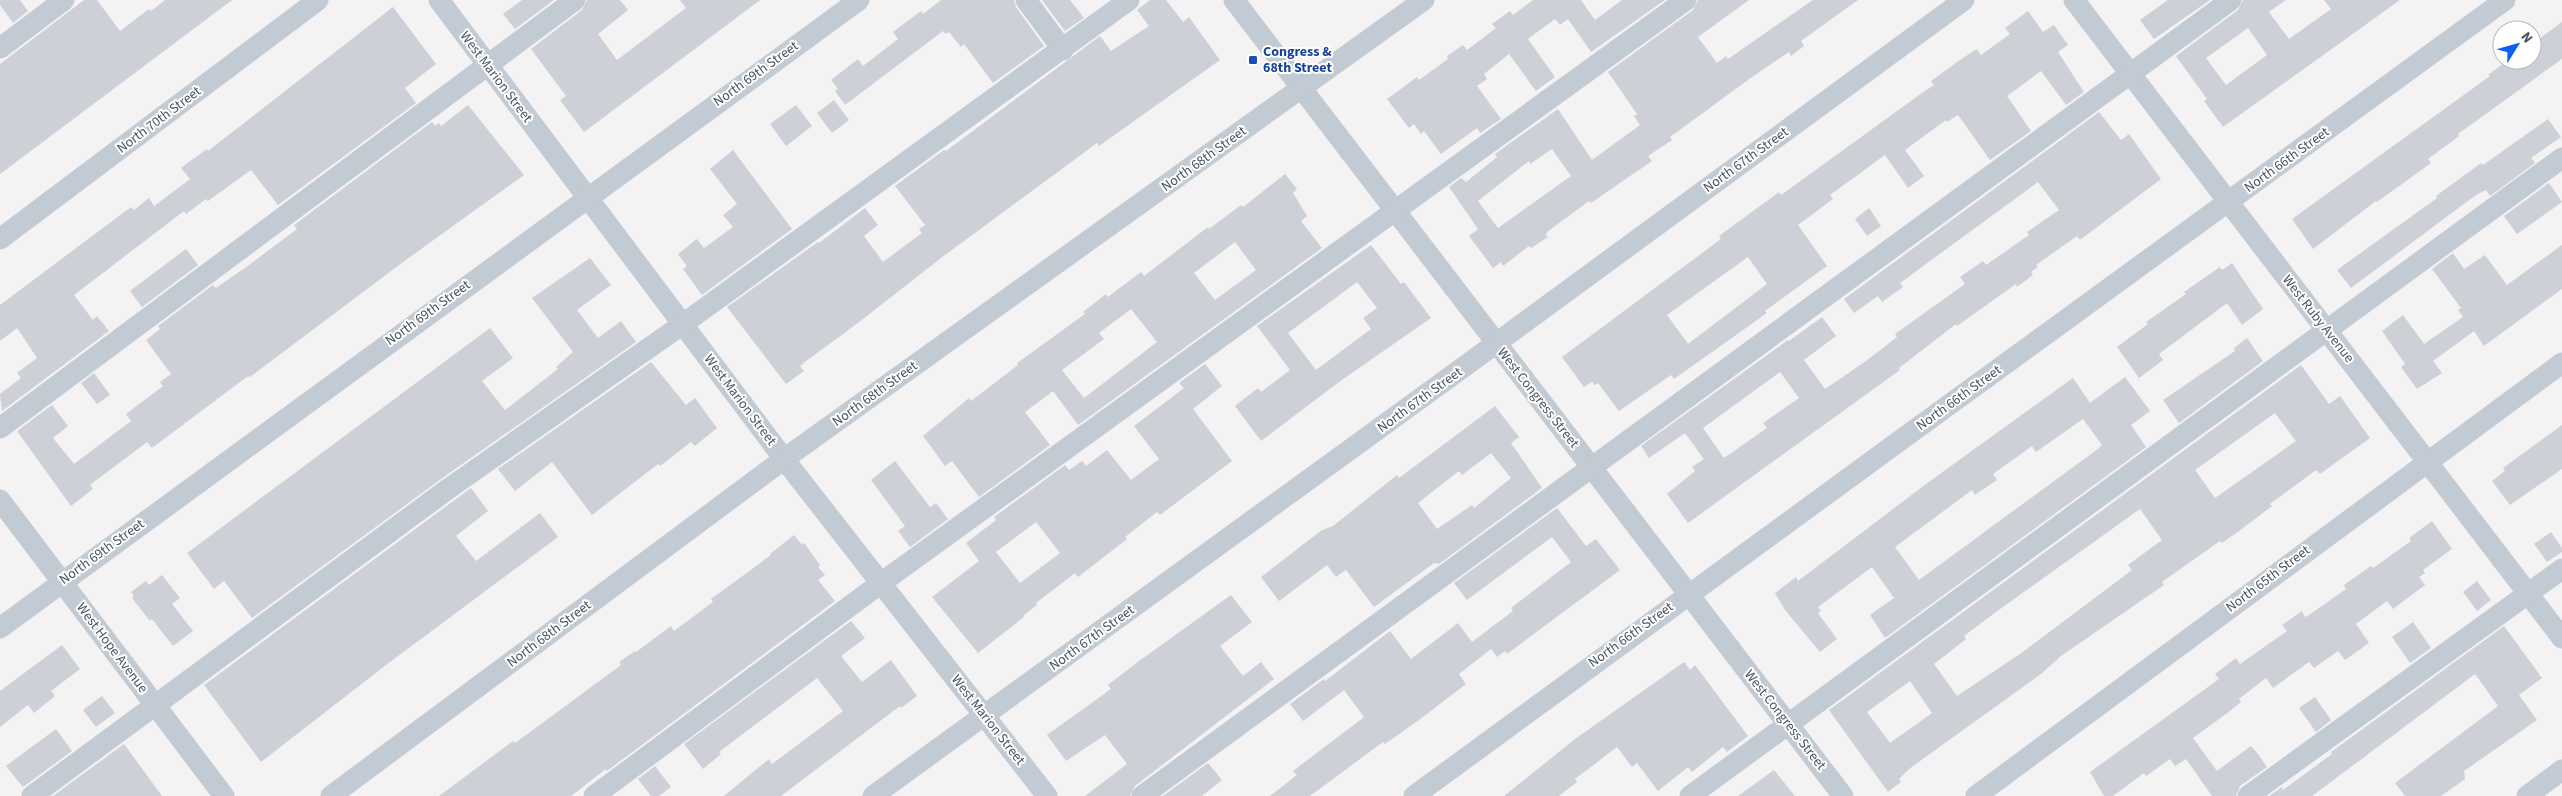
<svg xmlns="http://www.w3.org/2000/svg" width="2562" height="796" viewBox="0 0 2562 796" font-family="'Source Sans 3',sans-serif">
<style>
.building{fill:#cdd0d6;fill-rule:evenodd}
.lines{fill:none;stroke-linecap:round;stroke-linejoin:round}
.minor{stroke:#c2cbd4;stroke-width:21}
.transit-dot{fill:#1a4fb4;stroke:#fff;stroke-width:2}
.labels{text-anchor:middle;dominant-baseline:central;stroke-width:4;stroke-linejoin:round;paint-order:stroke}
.transit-label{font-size:14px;font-weight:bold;fill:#164399;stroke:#fff;text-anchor:start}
.street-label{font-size:14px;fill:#485361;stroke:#fff}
</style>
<rect width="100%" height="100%" fill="#f4f2f2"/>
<g class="building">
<path d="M0,0H20L28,11L13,23L0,5Z"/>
<path d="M84,0H97L120,31L149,9L151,11L165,0H232L0,174V64Z"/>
<path d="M522,0H554L515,29L503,14Z"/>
<path d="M587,0H620L628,10L598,34L617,60L686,8L680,0H760L584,132L560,100L566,96L531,49L582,10Z"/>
<path d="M941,0H1014L1016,7L1044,46L993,83L964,44L961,47L949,32L946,34L943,31L845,105L835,91L838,89L831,80L858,59L863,66L898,39L893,32L921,11L923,14Z"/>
<path d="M1042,0H1070L1084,18L1065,31Z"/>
<path d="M1150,0H1166L1183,22L1189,17L1220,60L1099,146L1097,143L941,258L863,319L805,362L800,366L804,371L786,384L727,307L818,242L819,243L865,208L878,225L864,236L883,262L922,233L919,229L925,225L895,186L944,150L946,151L1100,36L1111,51L1149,26L1137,10Z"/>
<path d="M1533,0H1581L1595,20L1622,0H1665L1591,52L1568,19L1560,25L1555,19L1528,39L1555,77L1536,91L1509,54L1484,74L1487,79L1477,86L1501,119L1480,133L1477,128L1441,154L1424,131L1421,134L1414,124L1409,128L1387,99L1417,77L1419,80L1448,59L1447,56L1463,45L1467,50L1496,28L1492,24L1510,11L1513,15Z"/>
<path d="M1698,0H1749L1698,37L1717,63L1726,56L1728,59L1761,36L1813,0H1858L1801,41L1804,46L1791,56L1789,52L1752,77L1670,137L1672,140L1648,156L1652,161L1591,203L1589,201L1547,232L1546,235L1548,237L1531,248L1529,246L1503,266L1501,262L1493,268L1469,236L1478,229L1449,187L1461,178L1466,182L1497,157L1495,154L1558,109L1592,160L1640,125L1634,116L1637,114L1608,72L1693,10ZM1552,149L1571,176L1498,228L1478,201L1529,161L1530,164Z"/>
<path d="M2168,0H2210L2154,39L2140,20Z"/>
<path d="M2243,0H2286L2269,12L2289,39L2331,9L2324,0H2400L2223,127L2204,101L2207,99L2176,56L2238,10ZM2248,28L2267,55L2226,85L2206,58Z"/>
<path d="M393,7L436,64L405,88L416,103L278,205L251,170L208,201L206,199L186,214L184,211L74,295L93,320L97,316L109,331L2,411L0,394L21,378L17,373L37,358L17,328L0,341V305L131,207L134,210L149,198L154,206L190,179L181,168L207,149L208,151Z"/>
<path d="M2028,11L2043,32L2054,25L2068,45L2058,52L2084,92L2066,105L2041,71L2007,96L2031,131L1990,160L1958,115L1947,122L1946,120L1905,150L1924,176L1908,188L1885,155L1830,195L1833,199L1798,225L1827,266L1765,311L1767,313L1674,379L1671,375L1619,411L1598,383L1595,385L1592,382L1584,387L1562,357L1721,239L1719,236L1779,192L1781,195L1922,93L1934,85L1931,81L1960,60L1977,49L1981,55L2010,34L2005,28ZM1748,257L1767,284L1688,344L1667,315Z"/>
<path d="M2562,22V59L2458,134L2459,136L2428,159L2431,163L2377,202L2376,201L2313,249L2292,219L2490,76L2488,75L2508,60H2532V44Z"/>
<path d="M834,100L849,120L832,133L817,113Z"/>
<path d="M468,105L524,175L403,262L250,377L248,376L152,448L147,442L90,485L93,489L71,506L17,431L52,405L68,426L53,438L74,464L131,421L126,414L163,386L160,382L171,374L146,340L160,329L158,326L213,285L216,288L249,265L297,229L294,225L432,122L435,126L439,123L441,126Z"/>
<path d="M796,105L812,126L786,146L770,124Z"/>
<path d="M2099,112L2121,140L2129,134L2161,179L2080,240L2077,236L2036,265L2038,267L2031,272L2033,275L2017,287L2016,284L1957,326L1956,324L1899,368L1900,370L1688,523L1667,494L1695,471L1692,467L1704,459L1685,433L1649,458L1641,446L1788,340L1789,341L1822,317L1836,336L1804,360L1825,389L1866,361L1897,337L1895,334L1965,284L1960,277L1983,261L1986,265L2029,235L2027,232L2059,210L2038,182L1900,283L1903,287L1882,302L1878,296L1854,313L1844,299ZM1780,372L1799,398L1763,423L1767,428L1724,458L1703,428Z"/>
<path d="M2548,119L2561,137L2531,158L2535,163L2490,196L2486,190L2476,195L2351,288L2337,270L2437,198L2436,196L2481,163L2483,165Z"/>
<path d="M733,150L792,229L702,295L683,269L687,266L678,254L697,239L704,248L733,227L723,215L737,204L710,169Z"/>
<path d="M1285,174L1297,189L1293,193L1307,216L1301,221L1322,248L1078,425L1053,391L1025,412L1050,445L979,497L952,461L945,466L923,436L969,398L971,401L1018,365L1017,363L1085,314L1083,312L1106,294L1108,297L1141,272L1144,276L1208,227L1209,229L1241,205L1243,207ZM1235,242L1256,270L1215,300L1194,273ZM1131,309L1157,342L1084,398L1062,370L1104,339L1099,333Z"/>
<path d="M2549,183L2562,202L2517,234L2504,216Z"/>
<path d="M1869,208L1881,226L1867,236L1855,219Z"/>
<path d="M1371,245L1401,284L1404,282L1431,318L1339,382L1261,441L1235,406L1258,388L1261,392L1290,370L1257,326ZM1357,282L1377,308L1363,318L1371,329L1316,370L1288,333Z"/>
<path d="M2562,245V289L2484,346L2474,331L2433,361L2442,373L2417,389L2401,367L2405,364L2382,331L2403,315L2424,344L2463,317L2458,310L2461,308L2432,269L2453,253L2464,269L2485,255L2507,285Z"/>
<path d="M186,249L198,265L142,307L130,291Z"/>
<path d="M590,258L611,285L577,310L598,338L621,321L636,342L441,479L252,618L224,581L214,589L187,553L490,328L513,358L482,381L505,410L558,369L556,367L573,352L532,298Z"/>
<path d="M2232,263L2263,309L2242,325L2227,303L2159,354L2163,360L2139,378L2117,347L2148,324L2146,322L2186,294L2184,292L2220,267L2222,270Z"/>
<path d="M2247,338L2263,361L2179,423L2163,400L2235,351L2234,348Z"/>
<path d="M651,362L686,405L695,398L717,428L695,446L691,442L660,466L658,464L592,515L552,462L515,491L498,469Z"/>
<path d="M1205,364L1222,386L1193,409L1232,461L1160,515L1157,512L1125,537L1127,539L1078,577L1075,573L1036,603L1037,605L1023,616L1024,617L978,653L932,597L979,561L966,543L996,520L994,517L1065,465L1069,470L1082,461L1086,466L1107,450L1131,480L1159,459L1134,426L1184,388L1179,383ZM1036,522L1060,553L1020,583L996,552Z"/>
<path d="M2301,365L2329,404L2340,396L2370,438L2320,474L2316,470L2270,504L2272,506L2239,531L2222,543L2220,541L2162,582L2164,585L2061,656L2041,674L1909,769L1899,779L1901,782L1888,792L1829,710ZM2275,413L2296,441L2215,498L2195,470ZM2140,509L2162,540L2128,565L2132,570L2020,654L1957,696L1934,664L1966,639L1964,636L1996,612ZM1910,681L1932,713L1890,743L1867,712Z"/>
<path d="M94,373L110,395L97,404L81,383Z"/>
<path d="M2125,377L2150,411L2131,425L2146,447L1885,638L1870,615L1894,598L1872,567L1818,607L1821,611L1818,613L1837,639L1820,652L1785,610L1775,593L1796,577L1798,581L1926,484L2073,378L2090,403ZM2083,419L2102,445L2099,448L1919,580L1895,547L1972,490L1975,495L1997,480L1993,474L2032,446L2036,452Z"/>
<path d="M1495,406L1519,437L1511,443L1542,488L1439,564L1434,563L1374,607L1346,570L1336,577L1327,565L1279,601L1261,577L1322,530L1333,526L1397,475L1399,478ZM1491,453L1511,478L1474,508L1472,505L1437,529L1418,503L1459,471L1462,475Z"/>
<path d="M2562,425V469L2510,505L2492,481L2505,471L2503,468Z"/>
<path d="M895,461L930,507L936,503L948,519L910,547L898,531L905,526L871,480Z"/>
<path d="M471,488L488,511L456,536L476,561L540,513L558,537L386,665L261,762L204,685Z"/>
<path d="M1557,508L1586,546L1596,539L1620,570L1507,654L1505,651L1497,657L1491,649L1459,674L1466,684L1419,720L1385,744L1383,742L1310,796H1270L1297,775L1293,771L1364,717L1344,690L1303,721L1290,704L1324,679L1325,681L1390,631L1411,659L1458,623L1472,642L1513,611L1511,608L1571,562L1552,537L1467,600L1454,583Z"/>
<path d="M2432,521L2452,549L2423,570L2425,573L2419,577L2425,585L2393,609L2387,601L2356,624L2369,643L2345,660L2338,651L2314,668L2309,662L2273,688L2266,678L2239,699L2241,702L2226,714L2193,738L2217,771L2251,746L2258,754L2267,767L2240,786L2236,796H2212L2186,759L2175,766L2170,759L2146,776L2144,773L2113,796H2104L2090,772L2219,679L2215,674L2236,658L2240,664L2287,631L2282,625L2302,611L2305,617L2309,615L2346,589L2344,585L2371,566L2373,568L2411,541L2409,538Z"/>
<path d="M2551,532L2562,548V552L2547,562L2534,544Z"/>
<path d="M794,535L802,545L804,543L820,565L818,567L825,575L818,580L835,601L607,771L606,769L571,796H439L513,741L515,743L545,721L621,665L619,662L635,651L636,652L671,626L674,631L713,602L711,599L771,555L770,554Z"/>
<path d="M162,575L180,598L172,604L193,631L173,646L152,619L150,621L132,598L134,596L131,592L146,581L149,585Z"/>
<path d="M2477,581L2491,600L2477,611L2463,592Z"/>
<path d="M1231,595L1252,622L1220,646L1243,676L1261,662L1274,679L1135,786L1130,796H1085L1127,764L1105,735L1066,761L1047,735L1111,689L1108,685L1139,661Z"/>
<path d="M851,621L865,638L841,656L862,682L891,660L917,696L901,708L900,706L781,796H724L769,759L772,764L843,711L817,678L719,752L721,754L703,769L684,744Z"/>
<path d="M2413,622L2431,648L2410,663L2392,637Z"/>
<path d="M2504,626L2542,678L2519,695L2537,720L2464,771L2465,779L2441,796H2405L2395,783L2498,706L2475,674L2312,796H2269L2282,787L2283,790L2332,754L2331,752Z"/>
<path d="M62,645L80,669L51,691L55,696L34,713L28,705L0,727V691Z"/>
<path d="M1684,662L1690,670L1695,665L1748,736L1727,752L1723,747L1692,772L1688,767L1658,791L1637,763L1632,767L1617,747L1575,779L1577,782L1559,796H1504L1575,739Z"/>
<path d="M102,696L115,713L96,727L83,710Z"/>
<path d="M2315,697L2331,720L2316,732L2299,708Z"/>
<path d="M56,729L72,751L23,787L6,766Z"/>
<path d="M124,744L162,796H53Z"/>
<path d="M1208,763L1222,780L1202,796H1163Z"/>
<path d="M655,766L671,787L659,796H651L638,779Z"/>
<path d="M1774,770L1795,796H1738Z"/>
</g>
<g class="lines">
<g class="minor">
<path d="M439,0L784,459L1047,796"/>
<path d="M1026,0L1063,50"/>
<path d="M1234,0L1843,796"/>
<path d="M2074,0L2562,638"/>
<path d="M0,48L64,0"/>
<path d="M0,239L318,0"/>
<path d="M0,428L575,0"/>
<path d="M0,500L224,796"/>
<path d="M0,628L859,0"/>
<path d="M32,796L448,489L683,324L1129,0"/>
<path d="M331,796L784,459L1424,0"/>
<path d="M594,796L881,583L1686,0"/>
<path d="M873,796L1476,358L1964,0"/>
<path d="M1142,796L2231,0"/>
<path d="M1414,796C1776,528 2142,267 2505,0"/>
<path d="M1690,796L2562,158"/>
<path d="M1976,796L2562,363"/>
<path d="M2248,796L2562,569"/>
<path d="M2527,796L2562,770"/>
</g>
</g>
<rect class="transit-dot" x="1248" y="55" width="10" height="10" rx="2.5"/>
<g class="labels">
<g class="transit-label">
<text x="1263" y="52">Congress &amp;<tspan x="1263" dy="16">68th Street</tspan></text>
</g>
<g class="street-label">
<text transform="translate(756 74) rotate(-36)">North 69th Street</text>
<text transform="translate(496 77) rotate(53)">West Marion Street</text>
<text transform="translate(159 120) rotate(-37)">North 70th Street</text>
<text transform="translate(1204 159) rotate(-36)">North 68th Street</text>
<text transform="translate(1746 160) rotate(-36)">North 67th Street</text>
<text transform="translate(2287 160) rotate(-36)">North 66th Street</text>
<text transform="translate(428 313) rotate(-36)">North 69th Street</text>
<text transform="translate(2318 319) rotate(52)">West Ruby Avenue</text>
<text transform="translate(875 394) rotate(-36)">North 68th Street</text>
<text transform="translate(1538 398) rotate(52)">West Congress Street</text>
<text transform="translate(1959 398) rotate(-36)">North 66th Street</text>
<text transform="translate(740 400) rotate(53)">West Marion Street</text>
<text transform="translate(1420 400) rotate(-36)">North 67th Street</text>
<text transform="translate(102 552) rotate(-36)">North 69th Street</text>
<text transform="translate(2268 579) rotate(-37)">North 65th Street</text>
<text transform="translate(549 634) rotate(-37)">North 68th Street</text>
<text transform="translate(1631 635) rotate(-36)">North 66th Street</text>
<text transform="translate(1092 638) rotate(-36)">North 67th Street</text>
<text transform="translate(112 648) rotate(53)">West Hope Avenue</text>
<text transform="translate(988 720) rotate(52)">West Marion Street</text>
<text transform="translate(1785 720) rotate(52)">West Congress Street</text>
</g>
</g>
<g transform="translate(2517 45) rotate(53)"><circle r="24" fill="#ffffff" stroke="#b6bac0"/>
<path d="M0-4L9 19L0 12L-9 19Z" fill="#0d60f2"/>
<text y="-8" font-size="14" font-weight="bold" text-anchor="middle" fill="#485361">N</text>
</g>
</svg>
